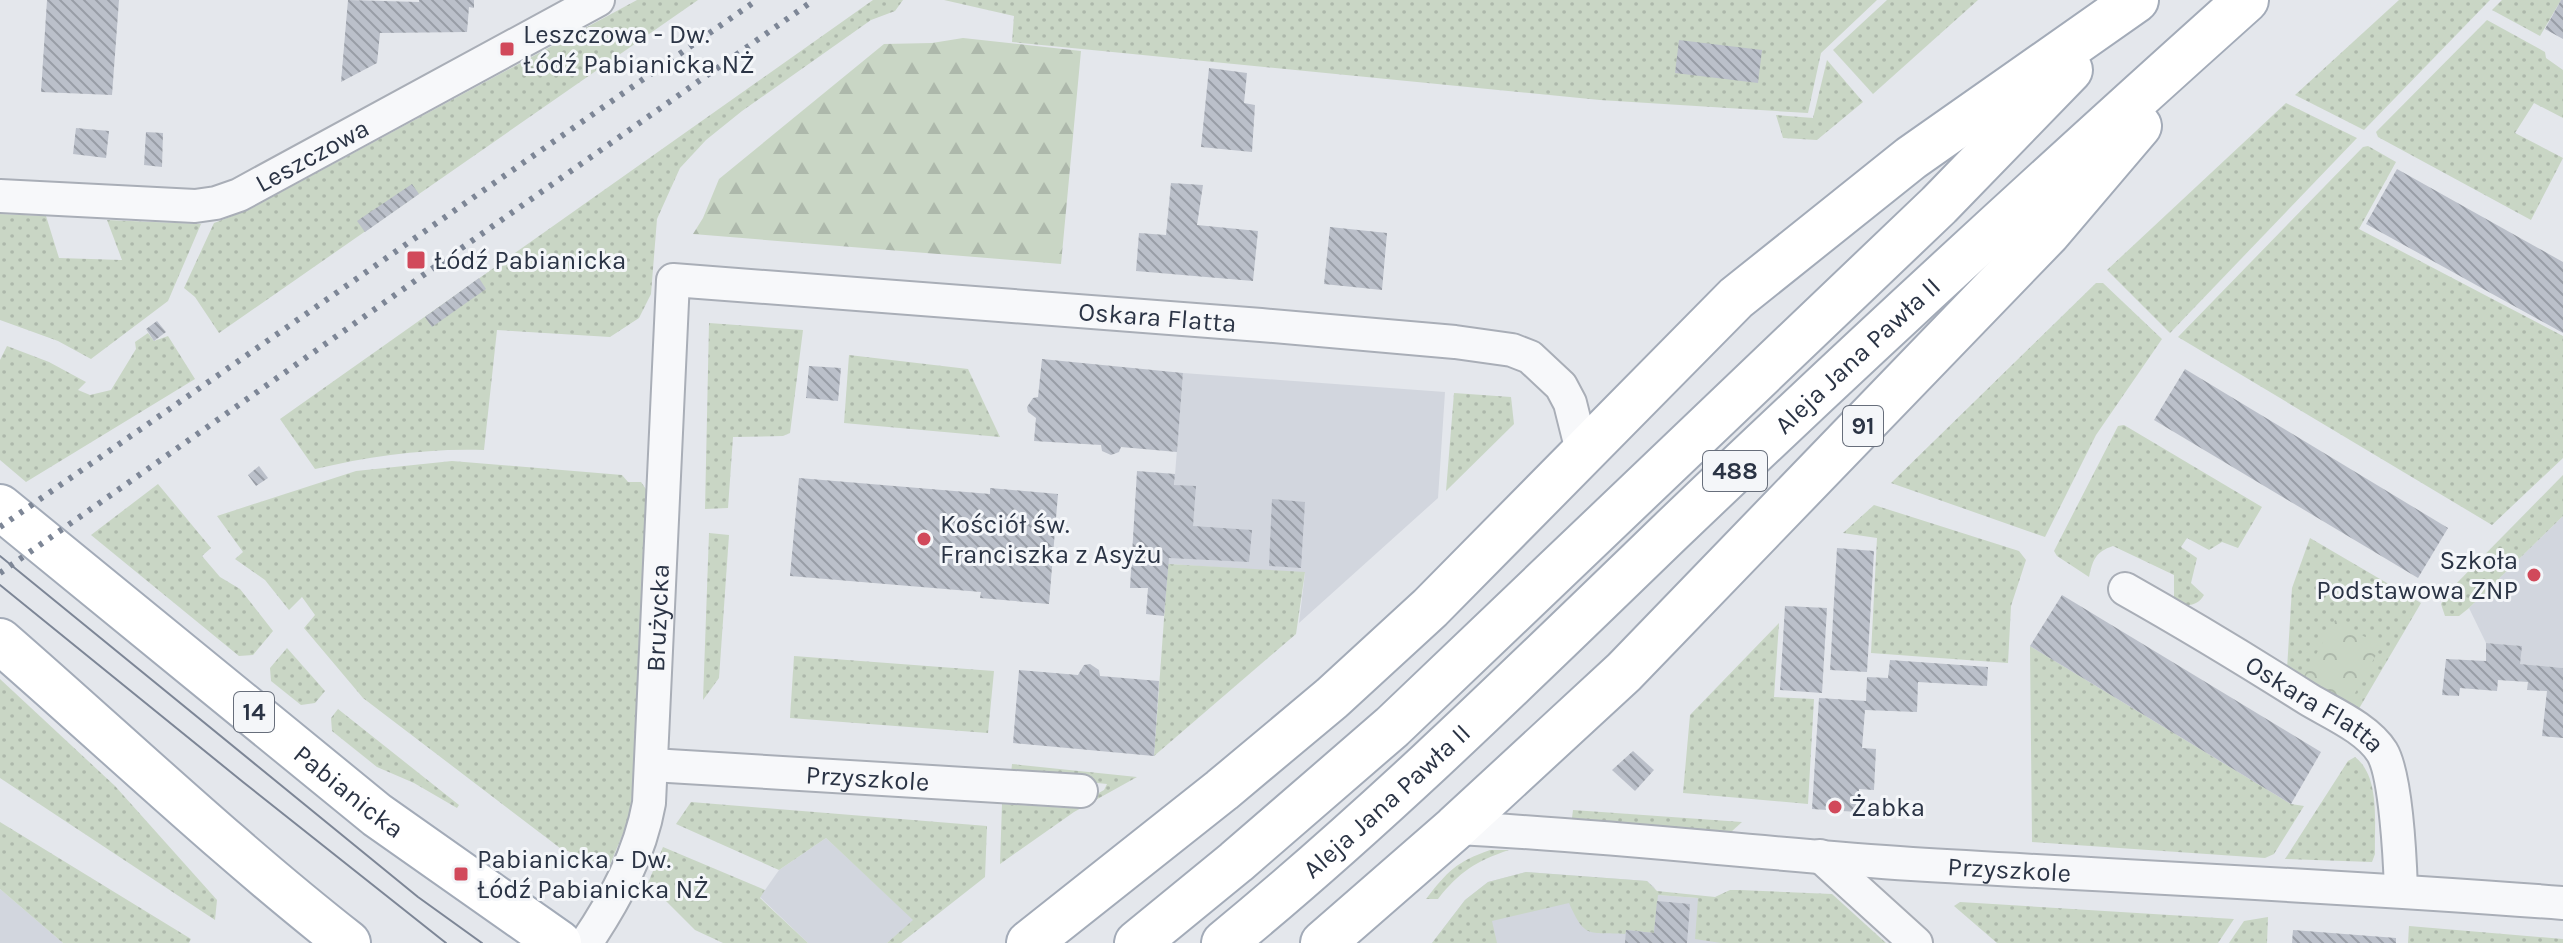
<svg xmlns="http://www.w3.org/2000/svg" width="2563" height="943" viewBox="0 0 2563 943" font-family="Karla,sans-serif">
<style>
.built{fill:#d2d6de}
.grass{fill:url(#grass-dots)}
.forest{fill:url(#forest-firs)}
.park{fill:url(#park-crowns)}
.building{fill:url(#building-back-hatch)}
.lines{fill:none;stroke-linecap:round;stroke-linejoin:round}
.minor-casing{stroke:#a9aeb7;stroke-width:36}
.primary-casing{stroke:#a3abb8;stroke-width:48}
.minor{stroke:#f7f8fa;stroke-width:32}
.primary{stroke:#fff;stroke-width:44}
.tram{stroke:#7d8696;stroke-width:2}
.rail{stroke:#7d8696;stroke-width:6;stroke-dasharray:4 8;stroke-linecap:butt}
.poi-dot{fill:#d1495b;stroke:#f4f6f9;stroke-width:3}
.labels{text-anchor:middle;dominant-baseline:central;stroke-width:6;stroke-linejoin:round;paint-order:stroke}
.shield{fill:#f4f6f9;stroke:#676e7b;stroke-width:2}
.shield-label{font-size:24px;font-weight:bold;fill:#2b3445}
.poi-label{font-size:26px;fill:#2b3445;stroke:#f4f6f9;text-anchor:start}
.street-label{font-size:26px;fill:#2b3445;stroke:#f4f6f9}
</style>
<defs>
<pattern id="grass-dots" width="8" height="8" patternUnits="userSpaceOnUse" patternTransform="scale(2)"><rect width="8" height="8" fill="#c9d6c5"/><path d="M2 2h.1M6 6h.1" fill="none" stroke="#adb8ab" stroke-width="1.8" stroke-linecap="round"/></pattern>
<pattern id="forest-firs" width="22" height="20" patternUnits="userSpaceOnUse" patternTransform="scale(2)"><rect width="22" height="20" fill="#c9d6c5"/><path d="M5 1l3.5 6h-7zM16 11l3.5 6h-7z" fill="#adb8ab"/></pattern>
<pattern id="park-crowns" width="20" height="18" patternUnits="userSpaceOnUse" patternTransform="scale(2)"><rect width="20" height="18" fill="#c9d6c5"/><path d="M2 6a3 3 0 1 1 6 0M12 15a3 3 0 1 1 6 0" fill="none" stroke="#adb8ab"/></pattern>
<pattern id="building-back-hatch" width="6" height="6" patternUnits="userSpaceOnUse" patternTransform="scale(2)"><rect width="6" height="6" fill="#bbc0ca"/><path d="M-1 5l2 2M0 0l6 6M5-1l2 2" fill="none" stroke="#989da6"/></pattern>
</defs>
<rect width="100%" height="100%" fill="#e4e7ec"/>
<g class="built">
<path d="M1183,373L1445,392L1438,498L1299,623L1305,573L1168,564Z"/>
<path d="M2563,516V668L2520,664L2521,646L2486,643L2469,608Z"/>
<path d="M826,838L914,920L887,943H808L760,897L779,870Z"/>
<path d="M1526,872L1647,881L1654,887L1658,895L1698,898L1757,943H1432L1465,900L1488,882Z"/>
<path d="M0,889L63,943H0Z"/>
</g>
<g class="grass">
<path d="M637,0H698L219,333L195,297L184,288L214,223L248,210Z"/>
<path d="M873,0H903L895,11L871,20L742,111L706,140L680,168L657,219L651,294L639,318L610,337L497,330L484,450C428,448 370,456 315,469L280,419Z"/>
<path d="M944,0H1877L1821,53L1808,113L1600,100L1012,42L1014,16Z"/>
<path d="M1887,0H1978L1873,94L1833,50Z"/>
<path d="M2399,0H2490L2364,130L2295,95Z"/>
<path d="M2502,0H2561L2540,36L2492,10Z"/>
<path d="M2487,20L2545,52L2546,58L2563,70V118L2534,103L2515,133L2563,158L2531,220L2378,137L2376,132Z"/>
<path d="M1827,60L1863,102L1817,140L1783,138L1776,115L1813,118Z"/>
<path d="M2286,103L2357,138L2170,333L2107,270Z"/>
<path d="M2368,146L2396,162L2359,229L2563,336V458L2492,525L2178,337L2363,147Z"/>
<path d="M0,214L46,216L59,258L122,260L107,220L201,224L168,301L91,359L58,341L0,320Z"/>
<path d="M2096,283H2103L2162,339L2096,435L2045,537L1891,483Z"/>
<path d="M709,323L803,330L790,433L783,436L733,437L728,508L705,509Z"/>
<path d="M148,333L154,341L168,336L195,379L26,482L0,460V360L7,346L49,362L86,382L78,390L90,395L111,390L136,349L135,342Z"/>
<path d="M849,355L968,369L1000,437L844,423Z"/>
<path d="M1454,393L1511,397L1514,424L1446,491Z"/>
<path d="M2124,425L2262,507L2238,548L2222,542L2209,550L2187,538L2181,547L2197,558L2191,583L2204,595C2197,607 2187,606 2174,604V575L2113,546C2095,552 2093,560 2089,577L2057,556L2054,551L2118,426Z"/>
<path d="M452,461L622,475L628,482H641L648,492L634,779L629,819L609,867L560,848L363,698L304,628L315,615L302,597L289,610L265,580L235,559L243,552L217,516L356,471Z"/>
<path d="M2563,475V516L2469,608L2459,616H2445L2441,604L2448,592Z"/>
<path d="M158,484L211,548L202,556L220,577L240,589L273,631L253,655L239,656L91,535Z"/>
<path d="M1874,505L2019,551L2026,560L2011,606L2008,663L1871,653L1877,538L1843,533Z"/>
<path d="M709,533L729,535L719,678L703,700Z"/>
<path d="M2310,538L2421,603L2357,712L2287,669L2292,588Z"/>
<path d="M1168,564L1305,572L1296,634L1154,756Z"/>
<path d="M1779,623L1774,697L1814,699L1808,804L1683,793L1690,715Z"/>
<path d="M2030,646L2291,804L2304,806L2274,854L2265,858L2032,842Z"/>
<path d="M287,648L325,691L315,703L301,705L271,681L270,668Z"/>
<path d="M794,656L994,671L988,733L790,718Z"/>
<path d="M0,679L115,786L217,900L215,920L0,778Z"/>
<path d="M338,709L459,805L457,808L414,783L377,767L332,731L331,718Z"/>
<path d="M2355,757C2381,777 2374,825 2375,854L2372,862L2285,859L2348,761Z"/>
<path d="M1012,764L1137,777L1074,812L1000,864L1002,804L1072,808L1104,790L1107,784L1011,774Z"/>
<path d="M691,802L987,826L985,877L901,943H887L913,920L826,838L779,870L676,824Z"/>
<path d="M1573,810L1742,822L1731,832L1572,818Z"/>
<path d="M0,822L191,939L189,943H63L0,889Z"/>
<path d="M663,847L765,890L760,898L808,943H723L695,930L648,883Z"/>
<path d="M1490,850H1509C1476,861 1459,872 1438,899H1426C1448,871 1456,862 1490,850Z"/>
<path d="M1526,872L1647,881L1657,891L1715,897L1730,890H1740L1832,894L1886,943H1721L1695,939L1698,898L1658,895L1654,933L1627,930L1625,934C1588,932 1585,939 1569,903L1492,921L1497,943H1432L1465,900L1488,882Z"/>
<path d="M1960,902L2234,919L2218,943H1997L1954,906Z"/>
<path d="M2268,917L2267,943H2229L2244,921Z"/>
<path d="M2409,926L2563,939V943H2408Z"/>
</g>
<path class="forest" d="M963,38L1081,51L1061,264L693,234L703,218L719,179L884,44L932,43Z"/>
<path class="park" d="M2335,620L2381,646L2348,706L2302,680Z"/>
<g class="building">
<path d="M47,0H119L112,95L41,92Z"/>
<path d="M348,0L419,2V0H474V8L469,7L467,32L380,33L377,63L341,82Z"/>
<path d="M2561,0H2563V39L2545,29Z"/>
<path d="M1679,40L1762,50L1758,83L1675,73Z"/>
<path d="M1209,68L1247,73L1244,103L1255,105L1252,152L1201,147Z"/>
<path d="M76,128L109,131L106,158L73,154Z"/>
<path d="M146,132L163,133L162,167L144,165Z"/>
<path d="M2397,169L2563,262V333L2366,224Z"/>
<path d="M1171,183L1203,185L1197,225L1258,231L1253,281L1136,271L1139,233L1166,235Z"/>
<path d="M412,184L419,194L365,232L357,221Z"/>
<path d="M1330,227L1387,233L1382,290L1324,284Z"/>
<path d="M479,278L486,289L432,327L425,317Z"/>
<path d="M157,321L166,332L154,341L146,329Z"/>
<path d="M1042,359L1183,373L1177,452L1121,447L1119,452L1111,455L1102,451L1101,445L1034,441L1036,418L1028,412L1027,407L1033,398L1038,397Z"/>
<path d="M809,366L841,368L838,401L806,398Z"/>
<path d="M2185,369L2448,528L2418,578L2154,420Z"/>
<path d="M259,466L268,478L256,486L248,475Z"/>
<path d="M1137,471L1175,474L1174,485L1196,486L1193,526L1252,530L1249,562L1169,558L1164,616L1146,614L1148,588H1130Z"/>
<path d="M799,478L990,494V488L1058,494L1049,604L980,598L981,592L790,576Z"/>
<path d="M1272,499L1305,502L1301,568L1269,566Z"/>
<path d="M1837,548L1874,551L1867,672L1830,670Z"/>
<path d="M2062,595L2321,752L2291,804L2030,646Z"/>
<path d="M1785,606L1827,608L1822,693L1780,690Z"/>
<path d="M2486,643L2522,646L2520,664L2563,668V738L2542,736L2547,691L2527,690L2528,682L2498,680L2497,691L2460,688L2459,696L2442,695L2446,659L2486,661Z"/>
<path d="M1890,660L1988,667L1987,686L1918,682L1917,712L1865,710L1862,748L1876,749L1874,790L1859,789L1858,812L1812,809L1819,698L1866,701L1867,677L1888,678Z"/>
<path d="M1090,664L1099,670L1100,676L1159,681L1154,756L1013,743L1019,670L1078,675L1084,665Z"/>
<path d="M1633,751L1654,770L1635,791L1612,770Z"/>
<path d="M1657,901L1690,904L1687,943H1625L1626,930L1654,933Z"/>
<path d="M2293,930L2396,938V943H2292Z"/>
</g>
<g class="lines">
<g class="minor-casing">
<g id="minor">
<path id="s1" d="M0,196L195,206L216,203L239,195L598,0"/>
<path id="s2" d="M2125,589C2187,624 2248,661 2308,699C2331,713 2367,728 2382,752C2396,775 2400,861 2401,890"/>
<path id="s3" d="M652,765L1081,791"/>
<path id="s4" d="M1455,828C1608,835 1759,854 1912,864C2129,877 2346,886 2563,903"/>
<path d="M1820,856L1916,943"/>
<path id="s5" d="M586,943C615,900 640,854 649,803L673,280L1261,325L1455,342L1512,350L1530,357L1561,386L1570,403L1582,451"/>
</g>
</g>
<g class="primary-casing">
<g id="primary">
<path id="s6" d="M0,507L377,815L559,943"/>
<path d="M0,641C116,742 227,848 348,943"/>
<path d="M1029,943L1222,790L1332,698L1430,608L1736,298L1911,158L2136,0"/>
<path d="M1137,943L1236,862L1392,727L1939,205L2070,70"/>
<path id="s7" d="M1224,943C1381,814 1525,672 1671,531C1859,351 2052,174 2246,0"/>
<path d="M1323,943L1455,828L1624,672L2048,233L2139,126"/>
</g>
</g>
<use href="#minor" class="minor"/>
<use href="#primary" class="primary"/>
<g class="tram">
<path d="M0,556L418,897L482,943"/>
<path d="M0,585L243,782L446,943"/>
</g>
<g class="rail">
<path d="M0,527L757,0"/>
<path d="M0,573L814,0"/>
</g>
</g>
<g class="poi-dot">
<rect x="499" y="41" width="16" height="16" rx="4"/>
<rect x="406" y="250" width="20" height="20" rx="4"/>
<circle cx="924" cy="539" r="8"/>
<circle cx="2534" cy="575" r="8"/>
<circle cx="1835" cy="807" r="8"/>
<rect x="453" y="866" width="16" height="16" rx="4"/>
</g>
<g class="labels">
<g class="shield">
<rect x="1843" y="406" width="40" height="40" rx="6"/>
<rect x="1703" y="451" width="64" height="40" rx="6"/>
<rect x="234" y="692" width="40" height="40" rx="6"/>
</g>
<g class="shield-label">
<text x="1863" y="426">91</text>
<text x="1735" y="471">488</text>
<text x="254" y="712">14</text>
</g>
<g class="poi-label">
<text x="523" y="34">Leszczowa - Dw.<tspan x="523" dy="30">Łódź Pabianicka NŻ</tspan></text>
<text x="434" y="260">Łódź Pabianicka</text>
<text x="940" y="524">Kościół św.<tspan x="940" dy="30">Franciszka z Asyżu</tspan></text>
<text x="2518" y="560" text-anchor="end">Szkoła<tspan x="2518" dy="30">Podstawowa ZNP</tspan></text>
<text x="1851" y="807">Żabka</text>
<text x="477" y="859">Pabianicka - Dw.<tspan x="477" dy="30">Łódź Pabianicka NŻ</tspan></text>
</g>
<g class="street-label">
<text stroke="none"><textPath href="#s1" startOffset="324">Leszczowa</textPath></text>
<text stroke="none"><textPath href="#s5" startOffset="1164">Oskara Flatta</textPath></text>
<text stroke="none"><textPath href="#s7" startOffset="864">Aleja Jana Pawła II</textPath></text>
<text stroke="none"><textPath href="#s5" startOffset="340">Brużycka</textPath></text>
<text stroke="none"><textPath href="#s2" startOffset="222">Oskara Flatta</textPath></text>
<text stroke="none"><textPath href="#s3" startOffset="216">Przyszkole</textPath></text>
<text stroke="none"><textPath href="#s6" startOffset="450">Pabianicka</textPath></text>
<text stroke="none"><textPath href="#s7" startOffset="216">Aleja Jana Pawła II</textPath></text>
<text stroke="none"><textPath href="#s4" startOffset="556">Przyszkole</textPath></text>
</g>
</g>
</svg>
